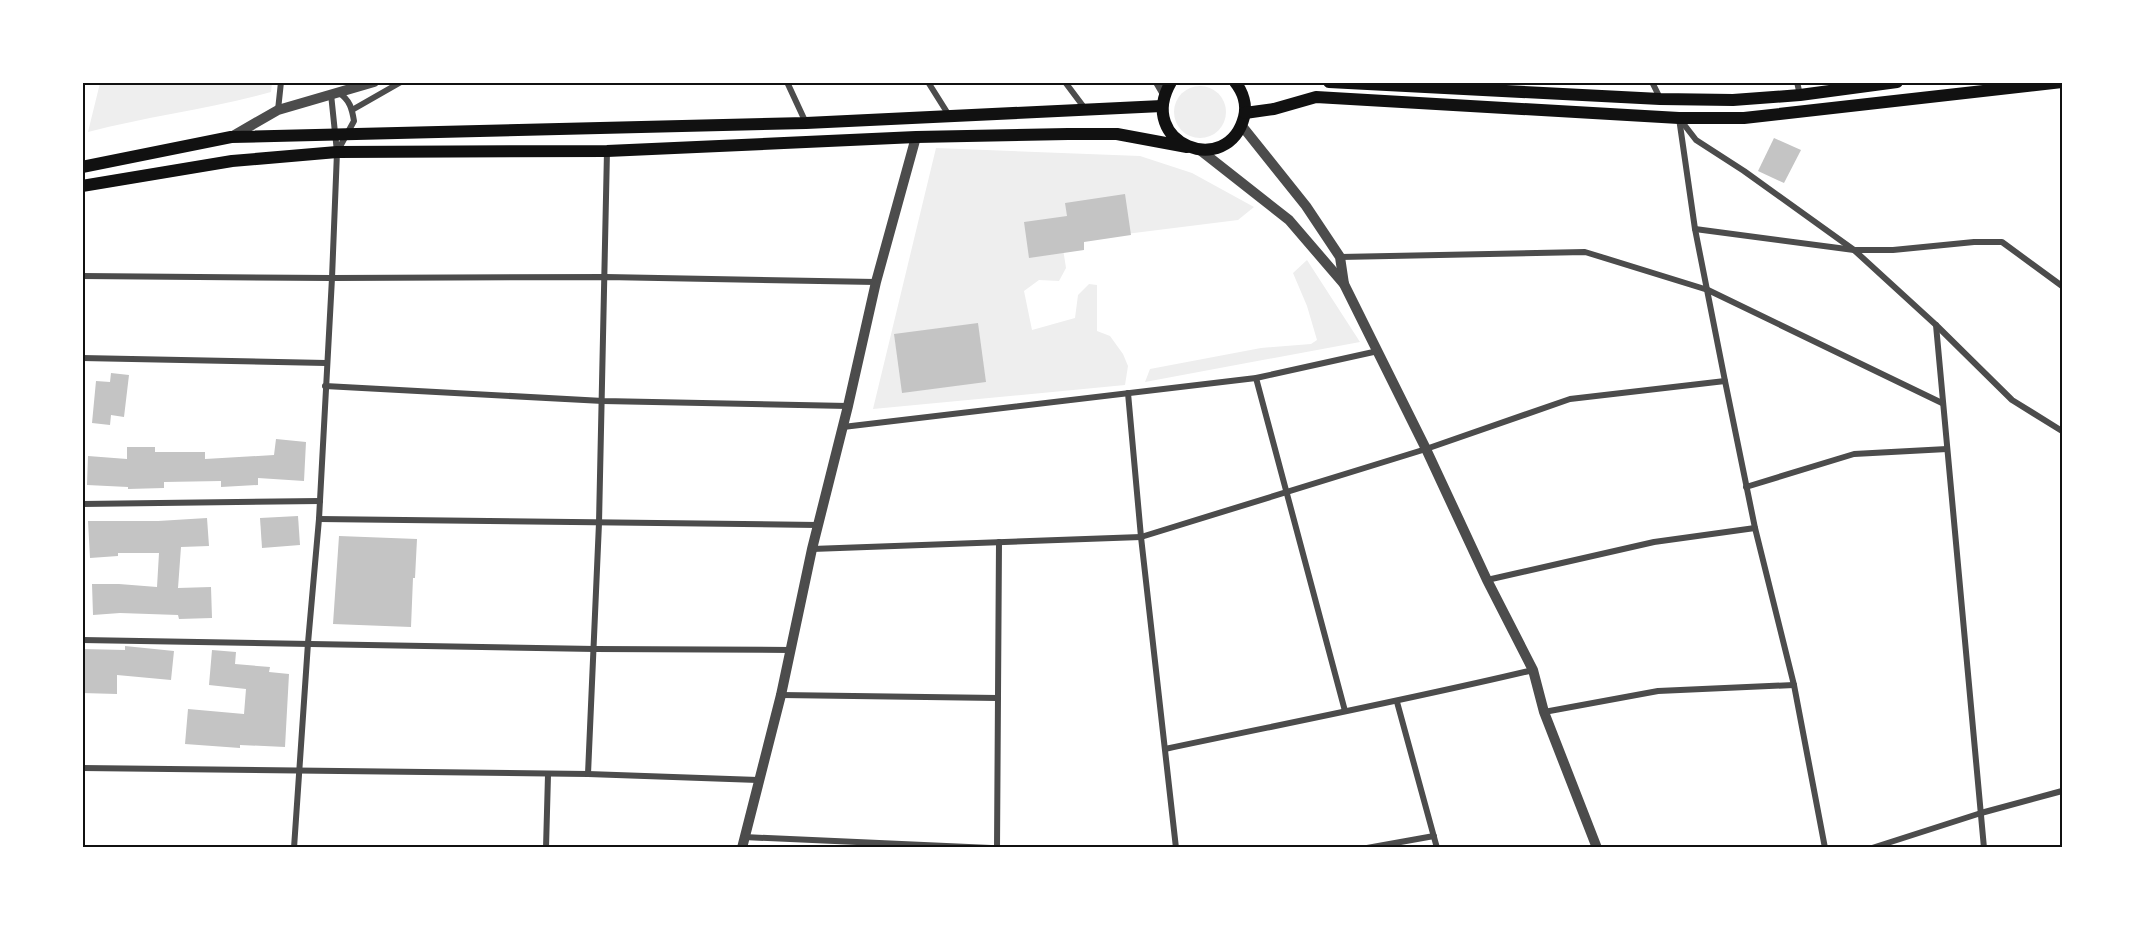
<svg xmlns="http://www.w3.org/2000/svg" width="2145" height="930" viewBox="0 0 2145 930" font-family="'Asap Condensed',sans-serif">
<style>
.green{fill:#eee}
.building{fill:#c4c4c4}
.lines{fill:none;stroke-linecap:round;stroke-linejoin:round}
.minor{stroke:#4c4c4c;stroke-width:6}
.tertiary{stroke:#4c4c4c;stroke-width:10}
.secondary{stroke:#111;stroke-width:12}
.neatline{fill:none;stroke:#111;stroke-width:2}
</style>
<rect width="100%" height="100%" fill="#fff"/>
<g class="green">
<path d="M100,83L272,82V83L271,92C211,109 149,116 88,132Z"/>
<circle cx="1200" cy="112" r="26"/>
<path d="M936,148L1140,156L1192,173L1254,207L1238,220L1062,242L1066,268L1059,281L1039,280L1024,291L1032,330L1075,318L1078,295L1089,284L1097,285V331L1110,336L1123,354L1128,366L1125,385L873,409Z"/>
<path d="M1307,260L1360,342L1145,382L1150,369L1261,348L1311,344L1317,340L1307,306L1293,273Z"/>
</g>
<g class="building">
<path d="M1774,138L1801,150L1784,183L1758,171Z"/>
<path d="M1125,194L1131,235L1084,242V250L1029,258L1024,222L1067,216L1065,203Z"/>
<path d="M978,323L986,382L902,393L894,334Z"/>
<path d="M111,373L129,375L124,417L111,415L110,425L92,423L96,381L110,382Z"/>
<path d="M276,439L306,442L304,481L258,478V485L221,487V481L164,482V488L128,489V487L87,485L88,456L127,459V447H155V452H205V459L274,455Z"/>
<path d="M298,516L300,545L262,548L260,518Z"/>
<path d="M207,518L209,546L181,547L178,588L211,587L212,618L179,619L178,615L120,613L93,615L92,584H119L157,587L159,553H118V556L90,558L88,521H158Z"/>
<path d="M339,536L417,539L415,578H413L411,627L333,624Z"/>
<path d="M125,646L174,651L171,680L117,675V694L82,693V649L125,650Z"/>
<path d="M212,650L236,652L235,664L270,667L269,672L289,674L285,747L240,745V748L185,744L188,709L244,714L246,689L209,685Z"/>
</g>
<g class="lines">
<g class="minor">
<path d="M787,82L806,123"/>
<path d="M928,82L950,117"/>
<path d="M1065,82L1086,110"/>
<path d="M1652,82L1660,98"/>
<path d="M1797,82L1800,95"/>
<path d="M278,110L281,82"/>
<path d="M352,110L401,82"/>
<path d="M1679,118L1695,229L1725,381L1755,528L1794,685L1825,848"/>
<path d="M1679,118L1696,140L1744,171L1854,250L1936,325L2012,400L2062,431"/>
<path d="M337,152L354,121C352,109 350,100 339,93"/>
<path d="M1695,229L1854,250H1893L1974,242H2002L2062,286"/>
<path d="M1340,257L1585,252L1708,290L1942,403"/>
<path d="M82,276L332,278L606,277L876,282"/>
<path d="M1936,325L1984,848"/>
<path d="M82,358L326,363"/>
<path d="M1256,378L1345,711"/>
<path d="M325,386L603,401L848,406"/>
<path d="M1128,393L1141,537L1176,848"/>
<path d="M843,427L1256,378L1378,351"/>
<path d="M1746,487L1854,454L1947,449"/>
<path d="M82,504L320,501"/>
<path d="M319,519L818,525"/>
<path d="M812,549L1141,537L1426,449L1570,399L1725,381"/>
<path d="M1487,580L1654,542L1755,528"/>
<path d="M82,640L595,649L791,650"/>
<path d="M781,695L998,698"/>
<path d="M1397,702L1437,848"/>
<path d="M1544,712L1658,691L1794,685"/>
<path d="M1165,749C1288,723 1411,699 1533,670"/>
<path d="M82,768L588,774L758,780"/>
<path d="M588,774L599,523L607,151"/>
<path d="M744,837L991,848"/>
<path d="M294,848L308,643L319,519L332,278L337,152L331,94"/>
<path d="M546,848L548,775"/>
<path d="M997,848L999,542"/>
<path d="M1367,848L1434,836"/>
<path d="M1872,848L1981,813L2062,791"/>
</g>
<g class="tertiary">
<path d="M1158,82L1165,94"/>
<path d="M1242,126L1306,206L1340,257L1344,284"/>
<path d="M231,137L278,110L374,82"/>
<path d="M1200,150L1289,220L1344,284L1426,449L1487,580L1533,670L1544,712L1597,848"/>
<path d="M742,848L781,695L812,549L848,406L876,282L916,137"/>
</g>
<g class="secondary">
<path d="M1171,82C1135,144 1228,179 1244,117C1247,105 1243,92 1235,82"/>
<path d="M1329,82L1660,99L1733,100L1800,95L1897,82"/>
<path d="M1245,113L1274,109L1316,97L1679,118H1744L2062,82"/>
<path d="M82,167L231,137L806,123L1162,106"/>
<path d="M82,186L232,161L337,152L607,151L916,137L1068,134H1117L1187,147"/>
</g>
</g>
<rect width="2145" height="930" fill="none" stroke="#ffffff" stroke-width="168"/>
<rect x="84" y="84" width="1977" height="762" class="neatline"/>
</svg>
